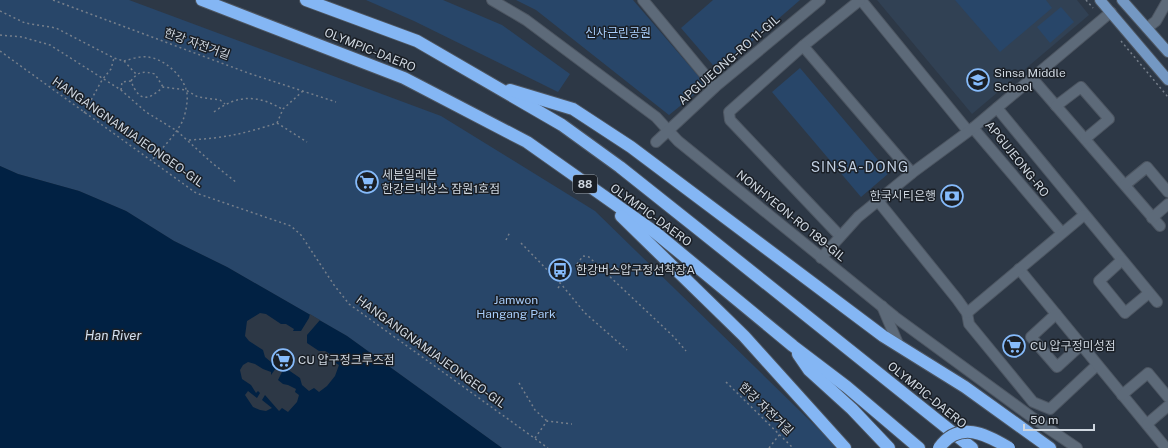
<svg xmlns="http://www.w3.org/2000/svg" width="1168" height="448" viewBox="0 0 1168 448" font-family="'Public Sans','Noto Sans KR',sans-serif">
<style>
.built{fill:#314154}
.green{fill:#284669}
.water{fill:#012143}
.pier{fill:#2d3846}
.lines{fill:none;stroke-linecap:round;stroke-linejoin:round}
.minor-casing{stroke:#4d5662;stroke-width:12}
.major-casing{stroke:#4d5662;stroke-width:12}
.highway-casing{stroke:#4d5662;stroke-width:14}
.path{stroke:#767f8b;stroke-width:1.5;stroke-dasharray:2 3;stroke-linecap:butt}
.minor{stroke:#5d6a79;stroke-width:10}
.major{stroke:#7498c3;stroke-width:10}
.highway{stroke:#84b6f4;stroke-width:12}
.highway-bridge-casing{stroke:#4d5662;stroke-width:14;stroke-linecap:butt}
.highway-bridge{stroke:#84b6f4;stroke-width:12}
.labels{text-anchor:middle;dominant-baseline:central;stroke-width:3;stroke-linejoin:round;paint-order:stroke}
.shield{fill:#1a1f26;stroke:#99a0a8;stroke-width:1}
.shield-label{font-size:11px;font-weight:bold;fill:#cfd7e0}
.park-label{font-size:12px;fill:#a7ccf9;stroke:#1a1f26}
.street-label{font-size:12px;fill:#cfd7e0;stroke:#1a1f26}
.poi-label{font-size:12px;fill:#cfd7e0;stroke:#1a1f26;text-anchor:start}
.water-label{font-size:13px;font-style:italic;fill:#d4e1f0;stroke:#1a1f26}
.quarter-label{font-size:14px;letter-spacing:1px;fill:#c1cfe1;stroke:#1a1f26}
</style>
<rect width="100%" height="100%" fill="#2d3846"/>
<path class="built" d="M877,0H1077L1089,15L972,114Z"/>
<g class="green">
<path d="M0,0H129L441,116L595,211L838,448H502L347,336L227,267L174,241L126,211L79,191L18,174L0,166Z"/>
<path d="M366,0H443L502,25L570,74L558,92L414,21Z"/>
<path d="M516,0H633L706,85L669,115L536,10Z"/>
<path d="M713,0H800L718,71L681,28Z"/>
<path d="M955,0H1046L1052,8L1000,52Z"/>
<path d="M1061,7L1074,22L1050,43L1037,27Z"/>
<path d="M800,68L889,173L861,197L772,92Z"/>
</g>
<path class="water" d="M0,166L18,174L79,191L126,211L174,241L227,267L347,336L502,448H0Z"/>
<path class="pier" d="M260,313L266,314L281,324H286L294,329L293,331H301L309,318L310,314L320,320L307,335V343L319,351H325L335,357L334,362L339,365L335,376L327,386L319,392L314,388L309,391L302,385L300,378L287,369L283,370L278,380L283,384L288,385L296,389L295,392L299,395L297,402L288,412L282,408L279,411L265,395L262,400L272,408L266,411L260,410L253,407L245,395L248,391L257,398L260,393L258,391L256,393L251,385L242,379L240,370L243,365L248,362L255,364L263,369L271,372V375L279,364L273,359L271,362L265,357L263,350L249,341L245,336L247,321Z"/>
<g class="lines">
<g class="minor-casing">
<g id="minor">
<path d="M492,0L526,20L656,117L678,141L895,317L1033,418L1077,448"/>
<path d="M643,0L715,87"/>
<path d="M861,0L968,131"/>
<path d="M1147,28L1156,21L1168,0"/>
<path d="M803,46L860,0"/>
<path d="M1032,78L1160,226"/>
<path d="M1056,106L1081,87L1109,119L1085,139"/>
<path d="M997,108L1157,302"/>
<path d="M973,128L1062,233"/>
<path d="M656,142L715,87L820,0"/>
<path d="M1125,185L1147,167L1168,192"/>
<path d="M878,201L957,299L967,313L969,324L1033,402L1050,409L1097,365"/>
<path d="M1152,218L1168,204"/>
<path d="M840,236L730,120L729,112L803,46L912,173"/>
<path d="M821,258L858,217L912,173L973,128L1111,12"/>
<path d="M1122,260L1099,281L1125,313L1149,293"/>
<path d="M1019,269L1166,448"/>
<path d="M882,306L899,346"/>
<path d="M967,313L1084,215"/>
<path d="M1056,314L1031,337L1057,367L1081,345"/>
<path d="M1122,395L1148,373L1168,397"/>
<path d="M1147,424L1168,406"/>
</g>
</g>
<g class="major-casing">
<g id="major">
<path d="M1100,0L1168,80"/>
<path d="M1122,0L1168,52"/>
</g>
</g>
<g class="highway-casing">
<g id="highway">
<path d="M202,0L404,78L527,142L656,233L793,346L847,387L919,448"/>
<path d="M306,0L417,41L562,125L620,167L693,225L972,448"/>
<path d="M510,90L573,109L631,147L883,336L965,387L1050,448"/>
<path d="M621,216L744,336L845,448"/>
<path d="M798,354L809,370L852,409L889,448"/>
</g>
</g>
<g class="path">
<path d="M53,0L248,73L336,102"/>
<path d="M1086,0L1093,8"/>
<path d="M0,11L25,23L56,28L114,58L124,61L136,74"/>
<path d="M0,35L22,37L50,45L121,90L146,112L177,131L211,162L237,183"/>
<path d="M1121,41L1168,97"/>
<path d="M0,51L196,193L291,226L301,235L334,285L349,304L548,448"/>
<path d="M124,61C131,59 140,56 148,57C164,59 181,74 186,89C189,97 186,112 183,120C176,135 162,148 151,161"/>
<path d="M131,81C138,71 144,71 155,74L163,87"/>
<path d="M121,90L122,82L131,81C139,102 148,101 163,87L186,90L198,97L220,100L225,104"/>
<path d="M214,112C238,94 258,95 282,109"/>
<path d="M84,113L102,80L111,69L114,58"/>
<path d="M277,123L307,142"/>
<path d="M189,140C224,138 244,134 277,123L283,109L303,91"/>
<path d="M506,240L510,232"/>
<path d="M521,243L561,284L585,313L627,350"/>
<path d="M577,264L583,256L589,257L674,337L686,351"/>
<path d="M558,288L561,284"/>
<path d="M726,382L793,448"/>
<path d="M519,383L535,410L547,421"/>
<path d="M535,438L547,421L572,424"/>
<path d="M769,448L780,434"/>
</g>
<use href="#minor" class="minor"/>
<use href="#major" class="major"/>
<use href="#highway" class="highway"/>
<g class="highway-bridge-casing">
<path id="highway-bridge" d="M939,448C959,420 986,434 1009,448"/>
</g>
<use href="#highway-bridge" class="highway-bridge"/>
</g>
<defs>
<g id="school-ring" transform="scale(1.15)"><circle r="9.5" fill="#1a1f26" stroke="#86bbfb" stroke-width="1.5"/><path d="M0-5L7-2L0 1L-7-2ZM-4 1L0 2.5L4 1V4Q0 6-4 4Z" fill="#86bbfb"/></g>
<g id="supermarket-ring" transform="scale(1.15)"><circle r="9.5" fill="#1a1f26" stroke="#86bbfb" stroke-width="1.5"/><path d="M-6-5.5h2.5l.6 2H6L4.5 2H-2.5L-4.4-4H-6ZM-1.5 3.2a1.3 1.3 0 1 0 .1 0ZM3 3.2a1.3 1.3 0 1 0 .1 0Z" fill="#86bbfb"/></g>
<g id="bank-ring" transform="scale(1.15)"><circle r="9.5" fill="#1a1f26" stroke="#86bbfb" stroke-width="1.5"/><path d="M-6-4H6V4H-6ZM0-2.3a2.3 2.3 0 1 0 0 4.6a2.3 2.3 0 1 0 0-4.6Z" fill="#86bbfb"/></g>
<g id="bus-ring" transform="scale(1.15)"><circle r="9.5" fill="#1a1f26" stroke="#86bbfb" stroke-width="1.5"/><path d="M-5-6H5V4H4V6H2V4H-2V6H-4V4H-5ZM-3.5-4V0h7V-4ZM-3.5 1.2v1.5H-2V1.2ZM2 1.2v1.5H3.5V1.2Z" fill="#86bbfb"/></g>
</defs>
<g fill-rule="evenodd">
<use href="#school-ring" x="978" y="80"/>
<use href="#supermarket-ring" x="367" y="182"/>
<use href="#bank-ring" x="952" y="196"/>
<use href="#bus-ring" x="560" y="270"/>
<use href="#supermarket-ring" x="1014" y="346"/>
<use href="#supermarket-ring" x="283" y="360"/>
</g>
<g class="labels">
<rect class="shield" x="573" y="175" width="24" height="18" rx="3"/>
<g class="shield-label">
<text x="585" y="184">88</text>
</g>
<g class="park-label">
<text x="618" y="33">신사근린공원</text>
<text x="516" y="300">Jamwon<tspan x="516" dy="14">Hangang Park</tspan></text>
</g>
<g class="street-label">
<text transform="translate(197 44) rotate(20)">한강 자전거길</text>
<text transform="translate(370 50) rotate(22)">OLYMPIC-DAERO</text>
<text transform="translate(729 60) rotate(-41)">APGUJEONG-RO 11-GIL</text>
<text transform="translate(128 132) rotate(35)">HANGANGNAMJAJEONGEO-GIL</text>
<text transform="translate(1017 159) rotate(51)">APGUJEONG-RO</text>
<text transform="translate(651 215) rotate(36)">OLYMPIC-DAERO</text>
<text transform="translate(791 216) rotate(39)">NONHYEON-RO 189-GIL</text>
<text transform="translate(431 352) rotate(36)">HANGANGNAMJAJEONGEO-GIL</text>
<text transform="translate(927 395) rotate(39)">OLYMPIC-DAERO</text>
<text transform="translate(766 409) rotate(44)">한강 자전거길</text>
</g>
<g class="poi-label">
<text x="994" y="73">Sinsa Middle<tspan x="994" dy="14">School</tspan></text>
<text x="382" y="175">세븐일레븐<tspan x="382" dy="14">한강르네상스 잠원1호점</tspan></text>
<text x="936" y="196" text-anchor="end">한국시티은행</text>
<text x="576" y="270">한강버스압구정선착장A</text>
<text x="1030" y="346">CU 압구정미성점</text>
<text x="298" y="360">CU 압구정크루즈점</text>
</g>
<g class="water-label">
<text x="113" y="335">Han River</text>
</g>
<g class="quarter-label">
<text x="860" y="167">SINSA-DONG</text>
</g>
</g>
<path d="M1024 424v6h70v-6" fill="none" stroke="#cfd7e0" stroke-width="2"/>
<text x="1030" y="424" font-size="12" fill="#cfd7e0" stroke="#1a1f26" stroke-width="3" paint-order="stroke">50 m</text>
</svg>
